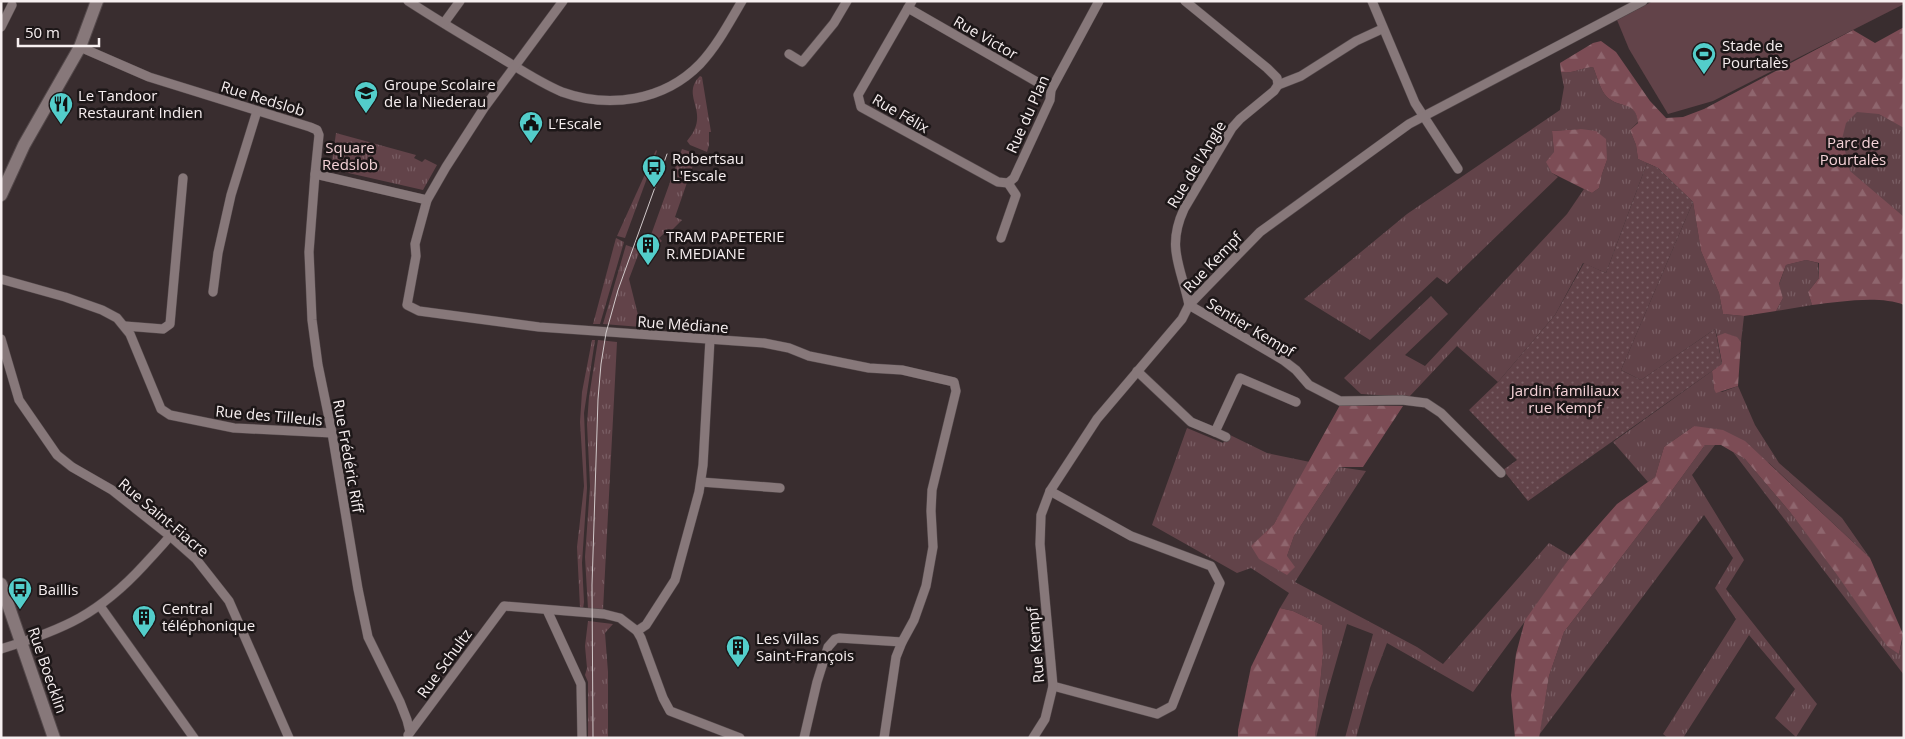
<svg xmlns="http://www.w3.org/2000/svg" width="1905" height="739" viewBox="0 0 1905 739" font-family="'Open Sans',sans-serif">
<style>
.grass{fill:url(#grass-tufts)}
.forest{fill:url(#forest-firs)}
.garden{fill:url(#garden-dots)}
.pitch{fill:#624349}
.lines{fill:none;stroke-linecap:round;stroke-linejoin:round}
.street-casing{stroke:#54494b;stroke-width:10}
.secondary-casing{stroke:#54494b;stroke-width:14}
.street{stroke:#87787a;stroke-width:9}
.secondary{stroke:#87787a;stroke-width:12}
.tram{stroke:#d1c9ca;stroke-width:1}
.labels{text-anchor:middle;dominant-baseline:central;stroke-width:5;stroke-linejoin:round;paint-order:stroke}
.street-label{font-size:15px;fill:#f7eff0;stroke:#1d1718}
.poi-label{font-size:15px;fill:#f7eff0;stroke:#1d1718;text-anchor:start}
.park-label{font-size:15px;fill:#f5d3d8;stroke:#1d1718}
</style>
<defs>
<pattern id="grass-tufts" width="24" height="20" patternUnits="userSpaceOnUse" patternTransform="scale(1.25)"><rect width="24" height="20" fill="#624349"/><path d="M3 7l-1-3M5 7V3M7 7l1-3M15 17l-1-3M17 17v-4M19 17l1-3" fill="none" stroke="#795e64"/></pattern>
<pattern id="forest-firs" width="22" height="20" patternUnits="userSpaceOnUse" patternTransform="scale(1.25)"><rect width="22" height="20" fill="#7c4c55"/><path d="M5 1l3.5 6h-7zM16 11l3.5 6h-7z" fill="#8f666e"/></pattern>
<pattern id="garden-dots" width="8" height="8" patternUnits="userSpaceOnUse" patternTransform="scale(1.25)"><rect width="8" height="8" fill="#624349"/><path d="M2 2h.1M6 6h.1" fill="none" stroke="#795e64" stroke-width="1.8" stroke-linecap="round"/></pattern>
</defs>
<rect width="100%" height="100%" fill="#392d2f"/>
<g class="grass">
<path d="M1593,67C1597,76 1600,90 1607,97C1620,109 1636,100 1638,122L1630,130L1636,145L1638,159L1647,163L1606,273L1583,263L1555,315L1498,382L1457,346L1409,397L1361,394L1344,378L1431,296L1448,314L1405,355L1425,366L1567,214L1584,189L1592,193L1599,188L1602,174L1607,160L1581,129L1552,131L1554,152L1552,173L1558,177L1447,284L1437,277L1370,340L1304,299L1407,214L1560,110L1564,87L1561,72C1572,74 1581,68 1593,67Z"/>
<path d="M1904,70V251L1754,142Z"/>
<path d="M700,76L702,77L711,132H709V145L707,152L690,145L687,141C713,112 679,97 700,76Z"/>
<path d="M336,133L416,155L414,158L422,162L425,159L437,165L423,190L331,169Z"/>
<path d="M682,149L697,154L675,217L682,220L671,231L669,229L659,238L662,241C657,245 654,247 647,246Z"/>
<path d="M656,150L657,151L625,238L617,236Z"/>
<path d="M1693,202L1701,251L1719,293L1723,314L1744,316L1741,342C1734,334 1726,333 1717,336L1715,329L1641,380L1621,370Z"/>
<path d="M616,238L624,242L600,324H593Z"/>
<path d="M626,245L640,250L629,279L641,327L603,324Z"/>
<path d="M1806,260L1818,263L1819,278L1808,292L1812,305L1776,311L1783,298L1779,285L1786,265Z"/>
<path d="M592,340H595L584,413L587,488L582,563L584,602L583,609L580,608L577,547L584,486L580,422L582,392Z"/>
<path d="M598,340L617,342L603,610L588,609L585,557L590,486L587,424L589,397Z"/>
<path d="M1712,371L1714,389L1722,392L1738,386L1755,425L1779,463L1842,518L1870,558L1769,463L1694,426L1664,447L1655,477L1648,482L1613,442Z"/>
<path d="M1187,428L1223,443L1228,434L1267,453L1310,462L1274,524L1252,546L1287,556L1294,536L1339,467L1366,471L1295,582L1417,647L1443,664L1549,543L1571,556L1548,590L1473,692L1387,643L1370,688L1356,738H1345L1373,634L1347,624L1327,694L1316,738H1315L1323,654L1322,625L1293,611L1280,608L1289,593L1251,568L1237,573L1152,525Z"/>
<path d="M1705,445H1715L1692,475L1744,560L1726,589L1817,704L1796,737L1775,718L1795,689L1749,635L1683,738H1668L1663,734L1736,619L1715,588L1733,558L1704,515L1539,735L1549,676L1564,632L1665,500Z"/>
<path d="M1733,452L1745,459L1790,512L1899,654L1904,634V675Z"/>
<path d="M588,621L613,624L605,633L608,672V738H588V682L585,675L587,668L585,646Z"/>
</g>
<g class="forest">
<path d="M1904,27V128L1879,114L1857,112L1846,123L1842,139L1850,171L1904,217V305C1879,295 1839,302 1812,305L1808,292L1819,278V263L1806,260L1786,265L1779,284L1783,298L1776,311L1744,316L1723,314L1719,293L1701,251L1693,202L1658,168L1638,159L1636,145L1630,130L1638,123C1636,100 1620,109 1607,97C1600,90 1597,76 1593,67C1581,68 1572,74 1561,72L1560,63L1593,43L1601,41L1616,52L1650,101L1666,118L1683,117L1704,109L1853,30L1875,43Z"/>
<path d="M1581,129L1596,131L1606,139L1607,160L1602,174L1599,188L1592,193L1552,173L1546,162L1554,152L1552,131Z"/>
<path d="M1725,333L1737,337L1741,342L1738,386L1716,393L1714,389L1712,371L1722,363L1717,336Z"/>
<path d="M1340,405L1403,406L1363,467H1339L1294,536L1287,556L1295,567L1287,575L1259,559L1251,546L1274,524Z"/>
<path d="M1694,426L1723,430L1745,441L1870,558L1903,634L1899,654L1887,646L1835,572L1790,512L1745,459L1721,445H1705L1665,500L1564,632L1549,676L1539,738H1515L1511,695L1516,654L1525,620L1571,556L1617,504L1655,477L1664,447Z"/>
<path d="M1280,608L1293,611L1322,625L1323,654L1315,738H1238V730L1251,667Z"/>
</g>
<path class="garden" d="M1647,163L1658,168L1693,202L1621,370L1641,380L1715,329L1722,364L1528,501L1503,470L1517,460L1469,410L1498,382L1555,315L1584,263L1606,273Z"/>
<path class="pitch" d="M1653,1H1904V4L1713,101L1668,114L1629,49L1617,20Z"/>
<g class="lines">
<g class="street-casing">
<g id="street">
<path d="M408,1C436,19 464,36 493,53C515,66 538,82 562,92C609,109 664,101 700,64C717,46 729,23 742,1"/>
<path d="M563,1L484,108L446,167L427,200L415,244L416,256L407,305L419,311L539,327L764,343L789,348L809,356L869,368L902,370L954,382L956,391L932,490L931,511L933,547L926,586L914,620L902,642L896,657L884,738"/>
<path d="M912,1L858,95L861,107L998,182L1008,183"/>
<path d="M1185,1L1267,68L1277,78L1278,85L1274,91L1240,119L1232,128L1184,209C1166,248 1181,266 1189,305"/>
<path d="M1372,1L1415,103L1458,169"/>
<path d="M908,8L1051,90"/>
<path d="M444,23L460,1"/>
<path d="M1,27L12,5"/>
<path d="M80,47L149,77L310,127L317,130L319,135L315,174L427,200"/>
<path d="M789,54L802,62L834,23L847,1"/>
<path d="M1278,85L1301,76L1356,41L1382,29"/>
<path d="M315,174L309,252L312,320L318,365L332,433L358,589L368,637L400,702L407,720L410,732"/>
<path d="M1001,238L1016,195L1008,183L1014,178L1050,100L1051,90L1099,1"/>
<path d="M1,279L65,297L102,310L117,318L130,334L161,409L170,415L234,428L332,433"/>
<path d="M213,292L218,253L231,195L257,111"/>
<path d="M1189,305L1283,360L1296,370L1309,385L1340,401L1402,400L1426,403L1441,413L1501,473"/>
<path d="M125,326L163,329L170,324L183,178"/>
<path d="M1,339L19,400L57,455L72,467L112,490L170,536L196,559L229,601L289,738"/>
<path d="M1137,371L1191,422L1215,432L1240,378L1296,402"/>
<path d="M1215,432L1226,437"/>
<path d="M701,482L780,488"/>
<path d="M1050,491L1131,536L1211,566L1220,583L1172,706L1157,714L1053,686"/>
<path d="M100,606L194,738"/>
<path d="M547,610L581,684L582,738"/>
<path d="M637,631L646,625L675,580L699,492L703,465L710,339"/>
<path d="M1,649C65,629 99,614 144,565C153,555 162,546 170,536"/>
<path d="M408,735L504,606L604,614L620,618L637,631L641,638L663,698L670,711L740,738"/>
<path d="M804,738L817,682L828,647L835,639L839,638L902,642"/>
<path d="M1033,738L1045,719L1053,686L1040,544L1041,515L1050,491L1097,419L1182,319L1189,305L1260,232L1409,124L1643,1"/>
</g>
</g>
<g class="secondary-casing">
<g id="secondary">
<path d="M1,195L24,145L80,47L97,1"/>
<path d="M1,584L54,738"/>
</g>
</g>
<use href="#street" class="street"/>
<use href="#secondary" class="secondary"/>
<path class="tram" d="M593,738L592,585L598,399L601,364L606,333L618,290L667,154"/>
</g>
<defs>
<g id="stadium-pin" transform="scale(1.25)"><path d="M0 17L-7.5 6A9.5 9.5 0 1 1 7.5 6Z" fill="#53cdca" stroke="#1d1718"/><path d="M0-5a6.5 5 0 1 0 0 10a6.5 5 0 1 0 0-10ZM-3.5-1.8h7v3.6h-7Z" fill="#111"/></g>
<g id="school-pin" transform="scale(1.25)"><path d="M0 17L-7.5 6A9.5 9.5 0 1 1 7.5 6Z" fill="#53cdca" stroke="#1d1718"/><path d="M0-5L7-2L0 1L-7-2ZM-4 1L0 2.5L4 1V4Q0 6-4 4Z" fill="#111"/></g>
<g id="restaurant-pin" transform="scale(1.25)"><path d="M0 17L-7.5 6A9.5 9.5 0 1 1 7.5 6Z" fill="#53cdca" stroke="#1d1718"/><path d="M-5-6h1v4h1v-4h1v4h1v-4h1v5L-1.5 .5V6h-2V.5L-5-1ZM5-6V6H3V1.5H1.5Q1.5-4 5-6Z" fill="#111"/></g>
<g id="civic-pin" transform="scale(1.25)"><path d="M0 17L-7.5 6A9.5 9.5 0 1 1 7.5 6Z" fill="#53cdca" stroke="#1d1718"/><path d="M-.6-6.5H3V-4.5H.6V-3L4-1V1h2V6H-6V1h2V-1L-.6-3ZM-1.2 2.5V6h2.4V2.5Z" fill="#111"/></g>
<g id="bus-pin" transform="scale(1.25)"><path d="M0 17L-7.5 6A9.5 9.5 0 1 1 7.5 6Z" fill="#53cdca" stroke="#1d1718"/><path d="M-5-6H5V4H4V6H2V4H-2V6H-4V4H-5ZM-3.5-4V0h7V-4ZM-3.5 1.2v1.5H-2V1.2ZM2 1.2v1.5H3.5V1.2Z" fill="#111"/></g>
<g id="building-pin" transform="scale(1.25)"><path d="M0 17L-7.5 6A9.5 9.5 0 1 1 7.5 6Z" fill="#53cdca" stroke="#1d1718"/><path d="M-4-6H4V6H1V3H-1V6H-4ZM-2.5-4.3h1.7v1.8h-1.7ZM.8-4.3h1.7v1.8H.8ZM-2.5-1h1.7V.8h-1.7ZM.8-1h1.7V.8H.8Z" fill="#111"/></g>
</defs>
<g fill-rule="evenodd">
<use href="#stadium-pin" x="1704" y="54"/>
<use href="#school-pin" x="366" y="93"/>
<use href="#restaurant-pin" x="61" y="104"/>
<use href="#civic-pin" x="531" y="123"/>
<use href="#bus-pin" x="654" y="167"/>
<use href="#building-pin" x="648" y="245"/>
<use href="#bus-pin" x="20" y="589"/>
<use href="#building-pin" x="144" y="617"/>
<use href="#building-pin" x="738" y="647"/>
</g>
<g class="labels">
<g class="street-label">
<text transform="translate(986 37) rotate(30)">Rue Victor</text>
<text transform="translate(263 98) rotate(17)">Rue Redslob</text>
<text transform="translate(901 113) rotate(30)">Rue Félix</text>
<text transform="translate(1027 114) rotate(-66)">Rue du Plan</text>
<text transform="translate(1196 164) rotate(-59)">Rue de l'Angle</text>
<text transform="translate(1212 262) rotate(-46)">Rue Kempf</text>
<text transform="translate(683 324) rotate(4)">Rue Médiane</text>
<text transform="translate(1251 327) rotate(31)">Sentier Kempf</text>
<text transform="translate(269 415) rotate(5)">Rue des Tilleuls</text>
<text transform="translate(349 456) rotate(80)">Rue Frédéric Riff</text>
<text transform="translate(164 517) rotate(40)">Rue Saint-Fiacre</text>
<text transform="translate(1035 645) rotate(-95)">Rue Kempf</text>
<text transform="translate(444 663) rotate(-54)">Rue Schultz</text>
<text transform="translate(48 670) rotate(71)">Rue Boecklin</text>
</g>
<g class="poi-label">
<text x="1722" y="45">Stade de<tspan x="1722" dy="17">Pourtalès</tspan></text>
<text x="384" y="84">Groupe Scolaire<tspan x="384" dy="17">de la Niederau</tspan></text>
<text x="78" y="95">Le Tandoor<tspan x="78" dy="17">Restaurant Indien</tspan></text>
<text x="548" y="123">L’Escale</text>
<text x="672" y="158">Robertsau<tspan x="672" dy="17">L'Escale</tspan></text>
<text x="666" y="236">TRAM PAPETERIE<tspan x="666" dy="17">R.MEDIANE</tspan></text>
<text x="38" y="589">Baillis</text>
<text x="162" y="608">Central<tspan x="162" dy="17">téléphonique</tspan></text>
<text x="756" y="638">Les Villas<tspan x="756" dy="17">Saint-François</tspan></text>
</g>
<g class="park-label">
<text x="1853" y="142">Parc de<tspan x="1853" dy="17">Pourtalès</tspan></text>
<text x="350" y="147">Square<tspan x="350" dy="17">Redslob</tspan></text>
<text x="1565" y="390">Jardin familiaux<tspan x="1565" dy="17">rue Kempf</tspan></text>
</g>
</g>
<rect width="1905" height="739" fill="none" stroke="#f7eff0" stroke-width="5"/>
<path d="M18 38v8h81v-8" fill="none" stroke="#f7eff0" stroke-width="2.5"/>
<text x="25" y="38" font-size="15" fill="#f7eff0" stroke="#1d1718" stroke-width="4" paint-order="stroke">50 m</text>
</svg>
